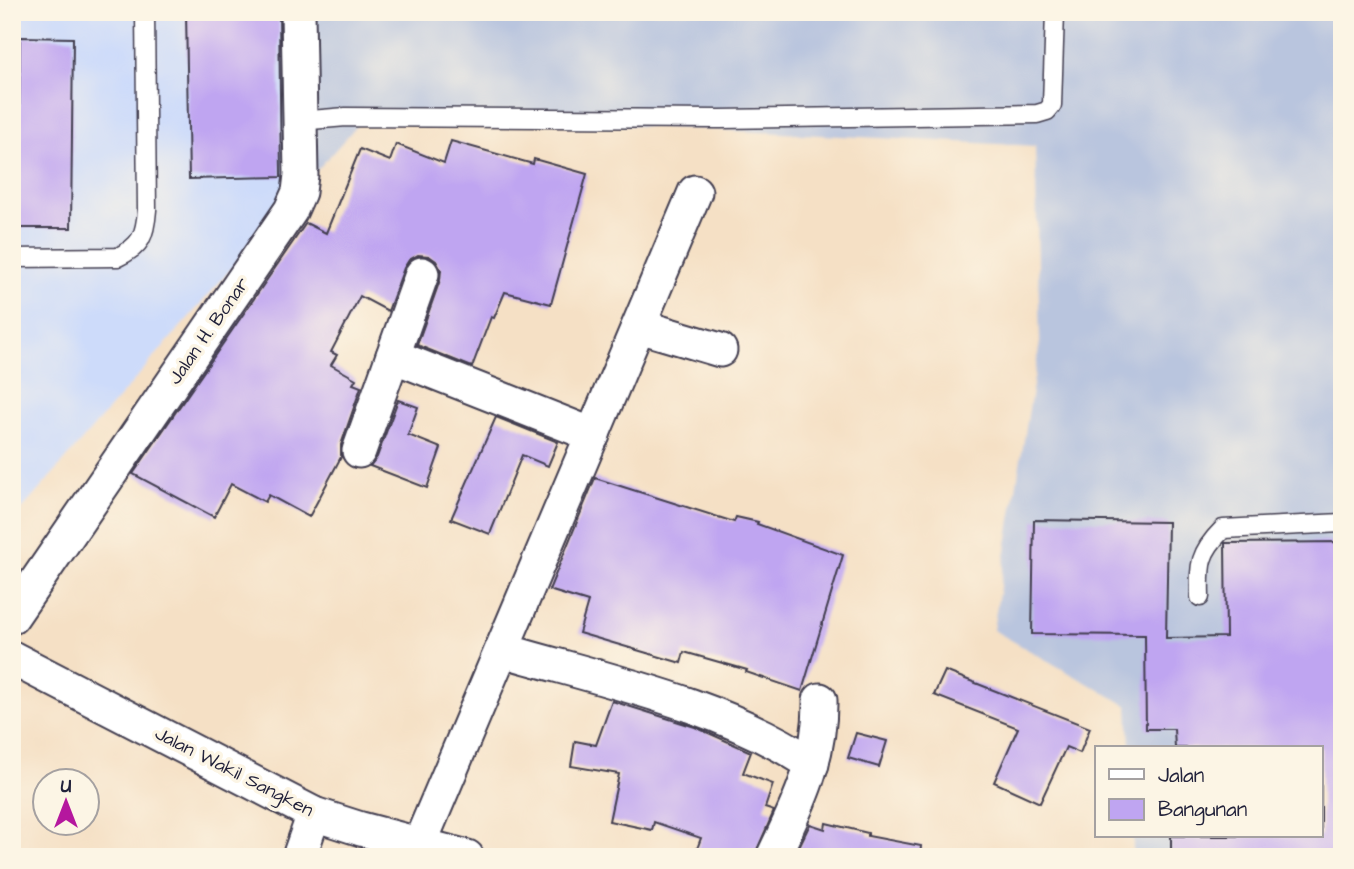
<svg xmlns="http://www.w3.org/2000/svg" width="1354" height="869" viewBox="0 0 1354 869" font-family="'Architects Daughter',sans-serif">
<style>
.built{fill:#cddbfa}
.industrial{fill:#b9c5de}
.building{fill:#bfa5f1}
.lines{fill:none;stroke-linecap:round;stroke-linejoin:round}
.service-casing{stroke:#423e50;stroke-width:21}
.minor-casing{stroke:#423e50;stroke-width:37}
.service{stroke:#fff;stroke-width:18}
.minor{stroke:#fff;stroke-width:33}
.labels{text-anchor:middle;dominant-baseline:central;stroke-width:7;stroke-linejoin:round;paint-order:stroke}
.street-label{font-size:19px;fill:#22223b;stroke:#fcf5e5}
</style>
<rect width="100%" height="100%" fill="#fcf5e5"/>
<filter id="ink" filterUnits="userSpaceOnUse"><feTurbulence type="fractalNoise" baseFrequency=".0143" numOctaves="2"/><feDisplacementMap in="SourceGraphic" scale="14" xChannelSelector="R" yChannelSelector="G"/><feConvolveMatrix kernelMatrix="1 2 1 2 8 2 1 2 1" color-interpolation-filters="sRGB"/></filter>
<filter id="wash" filterUnits="userSpaceOnUse"><feTurbulence type="fractalNoise" baseFrequency=".00686" numOctaves="4" result="noise"/><feDisplacementMap in="SourceGraphic" scale="28" xChannelSelector="R" yChannelSelector="G"/><feGaussianBlur stdDeviation="1.57" result="paint"/><feColorMatrix in="noise" values="0 0 0 0 0 0 0 0 0 0 0 0 0 0 0 0 0 1.4 0 .05"/><feComposite in="paint" operator="in"/></filter>
<g filter="url(#wash)">
<rect width="100%" height="100%" fill="#f5e0c5"/>
<path class="built" d="M12,12H309L310,178L12,521Z"/>
<path class="industrial" d="M309,12H1342V857H1133V836H1321V748H1130L1128,706L993,630L1040,342L1035,146L369,112L310,178Z"/>
<g id="blocks">
<g class="building">
<path d="M186,12H279L281,177L189,179Z"/>
<path d="M20,37L73,38L71,228H18Z"/>
<path d="M451,141L533,164L534,159L587,174L551,304L505,292L494,318L491,317L472,367L417,345L440,280L441,270L436,261L429,256L418,255L409,260L404,268L388,311L360,296L331,352L337,355L331,365L356,379L353,384L361,387L341,445V457L309,517L269,495L265,502L231,484L214,517L133,474L306,223L326,233L360,149L390,161L396,144L444,163Z"/>
<path d="M398,400L418,407L408,435L441,448L427,488L370,466L377,457Z"/>
<path d="M496,417L558,442L548,466L522,455L490,534L451,519Z"/>
<path d="M595,478L734,522L736,517L758,522L757,524L843,555L802,691L746,672L747,670L684,652L681,663L579,633L588,602L549,590Z"/>
<path d="M1034,520L1168,522L1166,638L1226,637L1225,543L1342,542V857H1171V836H1321V748H1175L1174,729H1146L1145,635L1032,634Z"/>
<path d="M945,671L1090,728L1080,753L1066,747L1040,803L994,782L1018,728L934,695Z"/>
<path d="M612,701L695,727L751,752L743,773L773,784L765,808L774,811L754,857H694L701,838L654,822L652,830L609,821L619,774L571,766L575,741L596,745Z"/>
<path d="M856,733L887,741L879,767L848,758Z"/>
<path d="M826,823L868,833V836L921,846L920,857H838L815,851L813,857H794L810,824L825,829Z"/>
</g>
</g>
</g>
<g filter="url(#ink)">
<use href="#blocks" fill-opacity="0" stroke="#423e50" stroke-width="2"/>
<g class="lines">
<g class="service-casing">
<g id="service">
<path d="M299,121L346,117L720,119L1037,114L1047,111L1052,105L1055,12"/>
<path d="M12,258L118,257C141,246 145,236 147,210L145,12"/>
<path d="M1200,597C1199,564 1199,553 1223,529L1342,523"/>
</g>
</g>
<g class="minor-casing">
<g id="minor">
<path d="M639,326L720,350"/>
<path d="M393,356L593,435"/>
<path d="M359,451L422,274"/>
<path d="M12,617L291,210L299,192L301,175L298,12"/>
<path d="M502,650C605,680 722,704 812,764"/>
<path d="M12,658L314,814L361,829L467,857"/>
<path d="M419,845L695,192"/>
<path d="M299,857L314,814"/>
<path d="M773,857C798,805 821,759 820,700"/>
</g>
</g>
<use href="#service" class="service"/>
<use href="#minor" class="minor"/>
</g>
</g>
<g class="labels">
<g class="street-label">
<text transform="translate(209 331) rotate(-55)">Jalan H. Bonar</text>
<text transform="translate(234 772) rotate(27)">Jalan Wakil Sangken</text>
</g>
</g>
<rect width="1354" height="869" fill="none" stroke="#fcf5e5" stroke-width="42"/>
<rect x="1095" y="746" width="228" height="91" fill="#fcf5e5" stroke="#a5a1a1" stroke-width="2"/>
<rect x="1109" y="769" width="35" height="10" fill="#ffffff" stroke="#a5a1a1" stroke-width="2"/>
<text x="1158" y="782" font-size="21" fill="#22223b">Jalan</text>
<rect x="1109" y="799" width="35" height="21" fill="#bfa5f1" stroke="#a5a1a1" stroke-width="2"/>
<text x="1158" y="816" font-size="21" fill="#22223b">Bangunan</text>
<g transform="translate(66 802)"><circle r="33" fill="#fcf5e5" stroke="#a5a1a1" stroke-width="2"/>
<path d="M0-5L12 26L0 18L-12 26Z" fill="#b5179e"/>
<text y="-10" font-size="19" font-weight="bold" text-anchor="middle" fill="#22223b">U</text>
</g>
</svg>
